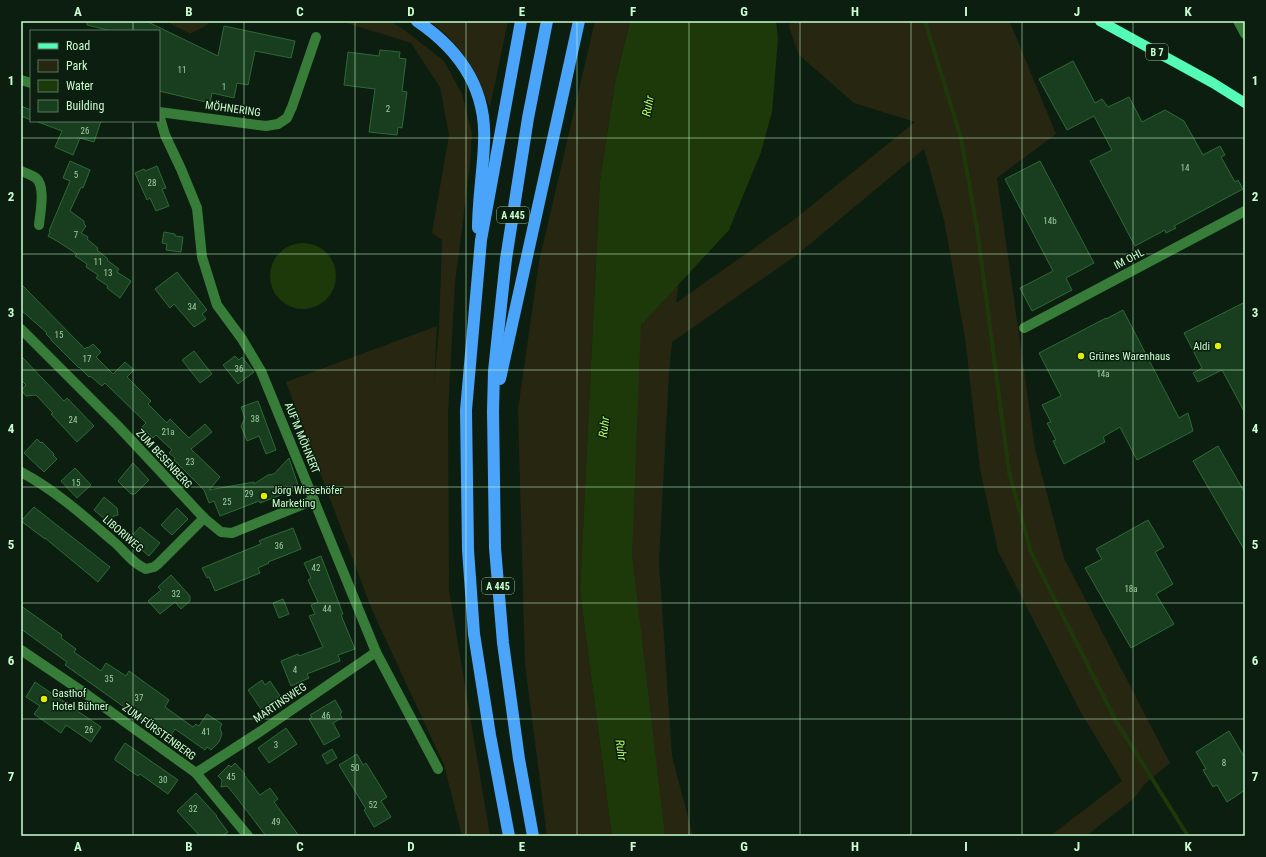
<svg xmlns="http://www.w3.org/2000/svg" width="1266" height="857" viewBox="0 0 1266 857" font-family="'Roboto Condensed',sans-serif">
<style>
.green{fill:#272610}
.water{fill:#1d390a}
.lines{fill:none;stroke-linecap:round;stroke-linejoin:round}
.stream{stroke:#1d390a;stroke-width:4}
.building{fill:#193e1f;stroke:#2c6a36}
.minor{stroke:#387c39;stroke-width:10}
.major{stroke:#54fbb7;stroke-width:10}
.highway{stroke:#49a4fa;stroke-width:12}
.grid{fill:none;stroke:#cafecf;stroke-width:1;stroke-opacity:0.55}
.poi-dot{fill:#dfee06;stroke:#0c1e0f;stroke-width:1.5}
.labels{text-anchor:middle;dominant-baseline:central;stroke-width:3;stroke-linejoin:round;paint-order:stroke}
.number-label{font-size:9px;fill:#9ecea3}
.shield{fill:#0c1e0f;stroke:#91bb95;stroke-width:1}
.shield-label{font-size:10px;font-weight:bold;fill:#cafecf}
.street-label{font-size:11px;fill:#cafecf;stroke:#0c1e0f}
.poi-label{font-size:11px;fill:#cafecf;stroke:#0c1e0f;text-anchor:start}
.water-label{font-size:12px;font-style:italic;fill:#b6fb5b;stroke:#0c1e0f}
.neatline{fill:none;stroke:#cafecf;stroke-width:1.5}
.grid-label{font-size:13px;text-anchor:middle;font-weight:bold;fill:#cafecf}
</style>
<rect width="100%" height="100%" fill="#0c1e0f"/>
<g class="green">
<path d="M166,21H209L207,25L190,34Z"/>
<path d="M340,21H389L403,29L444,61L462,94L472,133L470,165L455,283L448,412L449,590L490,836H462L444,765L372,610L286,382L437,326L434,384L439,330L442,240L432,233L449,135L440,87L411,43Z"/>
<path d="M429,21H508L490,107C475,72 461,43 429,21Z"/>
<path d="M595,21H630L615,83L600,180L580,591L612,836H547L525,664L518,410L539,262Z"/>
<path d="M791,21H1008L1012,27L1056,134L997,178L1035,449L1064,558L1170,763L1146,783L1132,800L1086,836H1050L1122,781L1079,709L998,551L980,469L965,338L944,220L924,149L798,254L672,342L669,373L659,562L672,756L693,836H665L646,771L625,621L635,369L663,177L693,185L676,303L791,222L915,122L854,103L799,55L789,27Z"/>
</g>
<g class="water">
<path d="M630,21H776L778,38L772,112L761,152L729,230L641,325L632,555L665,836H612L580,591L600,180L615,83Z"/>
<circle cx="303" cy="276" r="33"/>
</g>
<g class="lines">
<path class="stream" d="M925,21L961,138L977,228L1009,472L1031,552L1116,721L1188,836"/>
</g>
<g class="building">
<path d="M87,21H146L218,56L224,26L295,41L291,58L255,51L248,85L237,83L234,98L212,93L210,103L159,91V31H112L87,25Z"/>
<path d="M380,50L400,52L399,58L406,59L402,91L407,92L402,128L398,127L397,135L369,132L375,89L344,85L348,52L379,56Z"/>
<path d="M1073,61L1095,103L1102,99L1108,107L1129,97L1142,122L1165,110L1184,121L1203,155L1220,146L1225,155L1221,157L1235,182L1238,180L1243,189L1174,226L1176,228L1166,233L1165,230L1135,246L1090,161L1112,150L1094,116L1067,130L1039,79Z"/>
<path d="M21,106L31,110V120L21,116Z"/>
<path d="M38,121H101L94,142L80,138L73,155L55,147L62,131L38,122Z"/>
<path d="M70,161L90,170L83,188L81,187L70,211L84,221V224L86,226L81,233L88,237L87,239L98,248L97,250L108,259L107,260L119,269L117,272L131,281L120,298L107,288L108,286L96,278L98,275L86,267L87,264L75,256L77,254L57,241L48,236L50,232L49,231L70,181L63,178Z"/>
<path d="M1040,161L1094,263L1066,278L1072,290L1032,311L1020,288L1053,271L1005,179Z"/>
<path d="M157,166L166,188L162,189L169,206L156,211L150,198L147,200L135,173L144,169L145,171Z"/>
<path d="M164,232L175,234V236L183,237L181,252L166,250L167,244L162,243Z"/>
<path d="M177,272L207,310L202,314L206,319L194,327L174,304L170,308L155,289Z"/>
<path d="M21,284L85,349L87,347L88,348L93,344L101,352L96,357L113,374L125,362L134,370L127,377L151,401L148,404L167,423L170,419L189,438L205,424L212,432L191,449L220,477L209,490L254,482V484L268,475L274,474L289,458L299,488L260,503L259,501L220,516L214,501L209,503L204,490L174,460L175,458L169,453L172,450L156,435L153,438L142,427L146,423L105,383L102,386L90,376L89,377L79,367V368L51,340V339L46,334L47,333L21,310Z"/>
<path d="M1245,302V413L1222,370L1198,382L1193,373L1202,368L1184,333Z"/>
<path d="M1123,310L1179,418L1188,413L1193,431L1137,460L1120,427L1103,437L1105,442L1064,464L1053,441L1056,440L1047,423L1051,422L1042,405L1061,396L1039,353L1106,318V319Z"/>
<path d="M194,351L212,374L200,383L182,360Z"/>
<path d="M21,356L64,401L67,398L94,426L77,442L51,414L53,413L36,395L26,396L21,390L26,385L21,380Z"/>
<path d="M235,356L239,360L242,357L254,372L238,384L223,365Z"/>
<path d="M258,401L276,450L266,454L259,436L247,441L241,426L245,418L241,407Z"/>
<path d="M37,439L41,443L42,442L54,454L53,455L57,459L44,472L24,453Z"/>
<path d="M1218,446L1245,493V551L1193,461Z"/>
<path d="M133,463L149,480L135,494H131L118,481Z"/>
<path d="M75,468L91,485L77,498L61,481Z"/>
<path d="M104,497L117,508L118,515L114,516L108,522L94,510Z"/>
<path d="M34,507L110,567L98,582L45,538V539L21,521Z"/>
<path d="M177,508L188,519L172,535L161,525Z"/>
<path d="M1148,520L1164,547L1155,552L1173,584L1156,594L1174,624L1131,648L1085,568L1102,559L1096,549Z"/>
<path d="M140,527L160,543L149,556L129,539Z"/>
<path d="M293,528L301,549L268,562L269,563L258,568L260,573L215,591L209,577L207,578L202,568L261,544L259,541L266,538Z"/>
<path d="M321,556L343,614L341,615L355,649L338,655L340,661L307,674L309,678L291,686L281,661L298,654L299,656L323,647L309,616L315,614L311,605L318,602L308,580L311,578L304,563Z"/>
<path d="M171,575L190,596V601L181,609L175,602L160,614L148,601L161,590L158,587Z"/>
<path d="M283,599L289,614L279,618L273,603Z"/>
<path d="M21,606L62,635L61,638L76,649L74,652L101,671L106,663L126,676L129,671L169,700L165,707L193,727L196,724L199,726L207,714L222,724L220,728L222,734L219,742L211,750L207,747L205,750L175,729L171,735L143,716L141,719L65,665L67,662L21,629Z"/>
<path d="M262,680L265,685L270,681L280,696L275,699L277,702L263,712L248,690Z"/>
<path d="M35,682L66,703L67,702L76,709V710L101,727L91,742L66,725L61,733L34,714L40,706L26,697Z"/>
<path d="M335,700L342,712L340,714L342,718L333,723L340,736L324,745L309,719L312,717L310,715Z"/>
<path d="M286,728L297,744L269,763L258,748Z"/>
<path d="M1229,731L1245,758V790L1227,802L1217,785L1213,787L1203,770L1206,769L1196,752Z"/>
<path d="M125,743L178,780L168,794L140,774L138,776L115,760V758Z"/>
<path d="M332,749L337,758L327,764L322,755Z"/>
<path d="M357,754L363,765L366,763L387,797L381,801L391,817L374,827L364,810L366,809L339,765Z"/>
<path d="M235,763L245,774L244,775L260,795L270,788L278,799L274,802L299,836H266L234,794L227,786L221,787L222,780L218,776L229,765L231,767Z"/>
<path d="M196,793L217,816H216L228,832L222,836H200L177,811Z"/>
</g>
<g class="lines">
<g class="minor">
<path d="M1238,21L1245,34"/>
<path d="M21,80L31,83"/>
<path d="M159,112L266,126L278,124L287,118L292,107L316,37"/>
<path d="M159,114L165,135L181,169L197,208L202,257L217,305L242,339L261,371L376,652L438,769"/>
<path d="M21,171C26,173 32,175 36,178C46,187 40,213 39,225"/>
<path d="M1024,328L1245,211"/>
<path d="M21,329L118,426L204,518L221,532L232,533L314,500"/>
<path d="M21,472C55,490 84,516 113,541C124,550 133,564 146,569L154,567L158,564L204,518"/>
<path d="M21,650L86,694L196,773L248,836"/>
<path d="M196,773L261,731L376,652"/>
</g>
<path class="major" d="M1100,21L1213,83L1245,103"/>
<g class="highway">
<path d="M417,21C460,50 487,89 484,143C483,172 478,200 478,228"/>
<path d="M500,379L579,21"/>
<path d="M509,836L490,735L474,634L468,550L466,410L481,240L521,21"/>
<path d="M533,836L519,759L503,643L495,548L493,411L494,371L506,259L528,118L547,21"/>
</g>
</g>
<path class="grid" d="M133,21V31M244,21V836M355,21V836M466,21V836M577,21V836M689,21V836M800,21V836M911,21V836M1022,21V836M1133,21V836M133,121V836M21,138H1245M21,254H1245M21,370H1245M21,487H1245M21,603H1245M21,719H1245"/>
<g class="poi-dot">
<circle cx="1218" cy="346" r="4"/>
<circle cx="1081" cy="356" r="4"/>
<circle cx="264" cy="496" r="4"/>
<circle cx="44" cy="699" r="4"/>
</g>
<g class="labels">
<g class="number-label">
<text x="182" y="70">11</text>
<text x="224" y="87">1</text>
<text x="388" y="109">2</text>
<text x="85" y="131">26</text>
<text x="1185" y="168">14</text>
<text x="76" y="175">5</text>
<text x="152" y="183">28</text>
<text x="1050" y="221">14b</text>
<text x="76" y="235">7</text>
<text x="98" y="262">11</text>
<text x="108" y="273">13</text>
<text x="192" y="307">34</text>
<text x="59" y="335">15</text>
<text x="87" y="359">17</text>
<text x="239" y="369">36</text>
<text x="1103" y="374">14a</text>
<text x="255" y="419">38</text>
<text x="73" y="420">24</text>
<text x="168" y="432">21a</text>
<text x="190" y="462">23</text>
<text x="76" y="483">15</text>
<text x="249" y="494">29</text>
<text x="227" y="502">25</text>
<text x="279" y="546">36</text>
<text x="316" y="568">42</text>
<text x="1131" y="589">18a</text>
<text x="176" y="594">32</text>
<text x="327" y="609">44</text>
<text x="295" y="670">4</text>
<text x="109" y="679">35</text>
<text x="139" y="698">37</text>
<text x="326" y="716">46</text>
<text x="89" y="730">26</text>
<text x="206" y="732">41</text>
<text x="276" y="745">3</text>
<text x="1224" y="763">8</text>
<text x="355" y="768">50</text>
<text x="231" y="777">45</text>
<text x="163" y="780">30</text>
<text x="373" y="805">52</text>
<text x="193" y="809">32</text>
<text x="276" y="822">49</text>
</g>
<g class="shield">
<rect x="1146" y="44" width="22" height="16" rx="3"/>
<rect x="497" y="207" width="32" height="16" rx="3"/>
<rect x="482" y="578" width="32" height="16" rx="3"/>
</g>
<g class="shield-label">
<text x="1157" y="52">B 7</text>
<text x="513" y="215">A 445</text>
<text x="498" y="586">A 445</text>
</g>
<g class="street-label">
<text transform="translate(233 109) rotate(8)">MÖHNERING</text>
<text transform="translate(1129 259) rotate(-28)">IM OHL</text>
<text transform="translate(302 438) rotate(68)">AUF'M MÖHNERT</text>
<text transform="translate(164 459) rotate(47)">ZUM BESENBERG</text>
<text transform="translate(123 534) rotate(41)">LIBORIWEG</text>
<text transform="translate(280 703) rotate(-34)">MARTINSWEG</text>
<text transform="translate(159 732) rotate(36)">ZUM FÜRSTENBERG</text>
</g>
<g class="poi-label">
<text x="1210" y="346" text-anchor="end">Aldi</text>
<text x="1089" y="356">Grünes Warenhaus</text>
<text x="272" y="490">Jörg Wiesehöfer<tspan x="272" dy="13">Marketing</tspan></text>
<text x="52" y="693">Gasthof<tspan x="52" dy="13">Hotel Bühner</tspan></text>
</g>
<g class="water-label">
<text transform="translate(648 106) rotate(-79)">Ruhr</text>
<text transform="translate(604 427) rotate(-83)">Ruhr</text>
<text transform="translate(621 750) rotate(82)">Ruhr</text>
</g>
</g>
<rect width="1266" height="857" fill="none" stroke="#0c1e0f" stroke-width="44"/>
<rect x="30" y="30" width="130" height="92" fill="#0c1e0f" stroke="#58785c"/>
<rect x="38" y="43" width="20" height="6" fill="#54fbb7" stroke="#58785c"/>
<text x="66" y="50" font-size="12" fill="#cafecf">Road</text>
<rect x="38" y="60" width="20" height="12" fill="#272610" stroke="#58785c"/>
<text x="66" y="70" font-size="12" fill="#cafecf">Park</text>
<rect x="38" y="80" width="20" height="12" fill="#1d390a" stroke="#58785c"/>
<text x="66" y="90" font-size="12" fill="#cafecf">Water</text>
<rect x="38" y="100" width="20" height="12" fill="#193e1f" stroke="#58785c"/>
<text x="66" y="110" font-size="12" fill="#cafecf">Building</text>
<rect x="22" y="22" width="1222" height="813" class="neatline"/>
<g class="grid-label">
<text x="78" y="16">A</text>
<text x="189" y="16">B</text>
<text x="300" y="16">C</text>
<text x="411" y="16">D</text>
<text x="522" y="16">E</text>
<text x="633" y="16">F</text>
<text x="744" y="16">G</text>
<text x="855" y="16">H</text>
<text x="966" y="16">I</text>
<text x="1077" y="16">J</text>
<text x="1188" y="16">K</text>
<text x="11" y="85">1</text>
<text x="1255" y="85">1</text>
<text x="11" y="201">2</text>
<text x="1255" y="201">2</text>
<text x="11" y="317">3</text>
<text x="1255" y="317">3</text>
<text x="11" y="433">4</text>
<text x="1255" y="433">4</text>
<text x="11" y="549">5</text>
<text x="1255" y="549">5</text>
<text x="11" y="665">6</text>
<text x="1255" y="665">6</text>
<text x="11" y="781">7</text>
<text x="1255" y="781">7</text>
<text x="78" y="851">A</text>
<text x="189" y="851">B</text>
<text x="300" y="851">C</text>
<text x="411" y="851">D</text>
<text x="522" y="851">E</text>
<text x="633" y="851">F</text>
<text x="744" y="851">G</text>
<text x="855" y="851">H</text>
<text x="966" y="851">I</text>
<text x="1077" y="851">J</text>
<text x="1188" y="851">K</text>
</g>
</svg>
